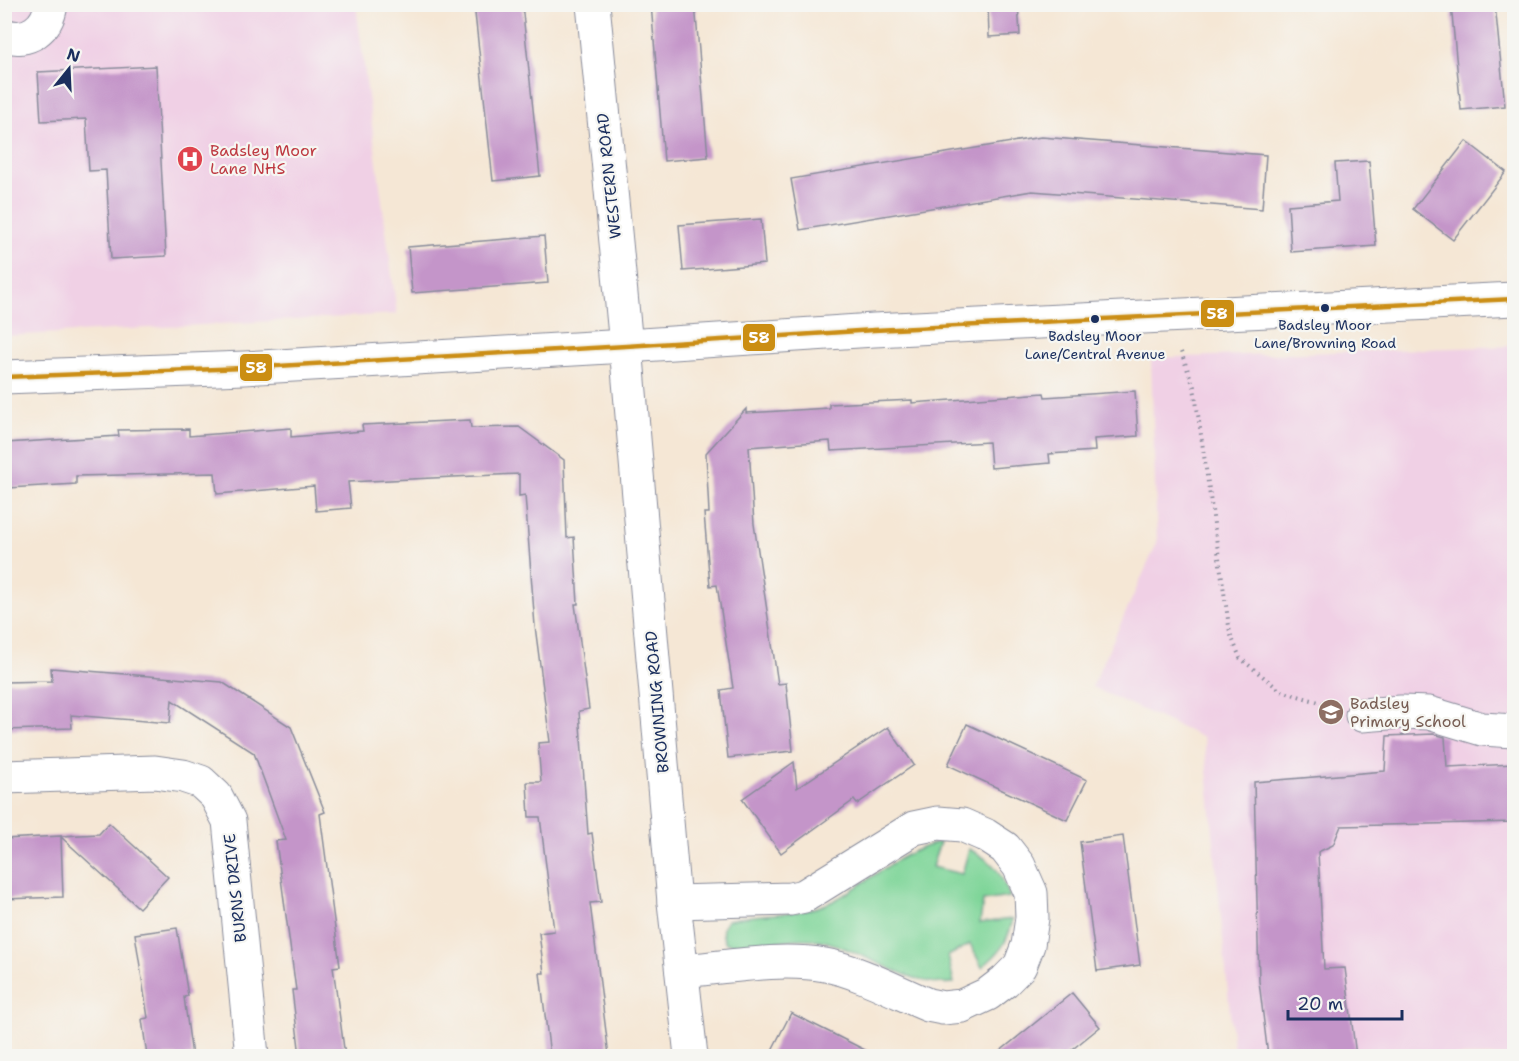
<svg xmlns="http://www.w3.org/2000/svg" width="1519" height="1061" viewBox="0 0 1519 1061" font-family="'Shantell Sans',sans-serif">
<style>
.built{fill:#f0d0e5}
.green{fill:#7fd599;stroke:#4d827c;stroke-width:1.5}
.building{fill:#c495c9}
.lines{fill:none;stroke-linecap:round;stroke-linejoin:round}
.minor-casing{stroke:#888b9a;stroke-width:35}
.path{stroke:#888b9a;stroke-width:4;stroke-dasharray:1.5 4.5;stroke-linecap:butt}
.minor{stroke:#fff;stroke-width:33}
.bus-1-casing{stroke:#f6f6f2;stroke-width:9}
.bus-1{stroke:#cb8e13;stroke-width:4.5}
.bus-dot{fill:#1b2f5e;stroke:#f6f6f2;stroke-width:2}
.labels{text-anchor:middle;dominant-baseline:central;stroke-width:4.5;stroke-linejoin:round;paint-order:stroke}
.bus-label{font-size:14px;fill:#1b2f5e;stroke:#f6f6f2}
.health-label{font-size:16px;fill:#be3a42;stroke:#f6f6f2;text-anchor:start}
.street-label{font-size:16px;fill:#1b2f5e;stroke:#f6f6f2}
.education-label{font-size:16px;fill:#785e54;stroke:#f6f6f2;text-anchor:start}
.line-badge{stroke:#f6f6f2;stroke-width:2}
.badge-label{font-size:16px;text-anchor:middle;font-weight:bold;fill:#fff}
</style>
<rect width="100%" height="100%" fill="#f6f6f2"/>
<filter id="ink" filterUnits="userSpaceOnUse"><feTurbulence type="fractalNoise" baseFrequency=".0167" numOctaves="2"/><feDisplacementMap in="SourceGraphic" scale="12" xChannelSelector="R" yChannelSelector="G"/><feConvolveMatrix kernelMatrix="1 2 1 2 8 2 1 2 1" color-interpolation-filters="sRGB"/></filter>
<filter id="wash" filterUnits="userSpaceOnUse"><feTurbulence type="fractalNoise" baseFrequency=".008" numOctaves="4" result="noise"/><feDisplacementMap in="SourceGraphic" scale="24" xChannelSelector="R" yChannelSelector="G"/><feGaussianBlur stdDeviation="1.35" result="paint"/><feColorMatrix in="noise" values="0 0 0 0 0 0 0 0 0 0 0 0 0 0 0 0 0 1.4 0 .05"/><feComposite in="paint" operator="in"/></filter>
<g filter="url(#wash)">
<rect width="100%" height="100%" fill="#f5e7d5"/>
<g class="built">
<path d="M5,5H356L397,314L5,336Z"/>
<path d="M1514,346V1056H1234L1204,738L1092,687L1157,543L1151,358Z"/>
</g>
<path class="green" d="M940,842L932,867L962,874L969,849C996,863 999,870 1010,897L983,901L980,923L1013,919C1007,943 1001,952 982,967L970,944L948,956L954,983C912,988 867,953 827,942C794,932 760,950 726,943C721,934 721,928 728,920C761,912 800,917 831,902C869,883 898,852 940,842Z"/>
<g id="blocks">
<g class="building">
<path d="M474,4H522L540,176L493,181Z"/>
<path d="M651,4H695L708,157L664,161Z"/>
<path d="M988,4H1018L1020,35L989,37Z"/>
<path d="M1451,4H1495L1505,106L1461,110Z"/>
<path d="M156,66L166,256L111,259L106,170L89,171L86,119L41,121L38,72Z"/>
<path d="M1041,137L1266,155L1262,209L1032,191L800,230L791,179Z"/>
<path d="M1466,141L1506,172L1453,240L1413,209Z"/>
<path d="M1369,161L1376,246L1291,252L1288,205L1338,201L1335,163Z"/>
<path d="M761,219L765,264L683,271L679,225Z"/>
<path d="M544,236L548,283L412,293L408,247Z"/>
<path d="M1135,391L1138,436L1094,439L1095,451L1049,454L1050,463L991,468L989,442L831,451L830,441L749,447L754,524L778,684L786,683L793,751L728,758L721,690L733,688L717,585L710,586L704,513H709L706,453L746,409V413L829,408V404L912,400V403L1044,393L1045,397Z"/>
<path d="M470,420L471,428L519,427L564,460L567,538L574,537L578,604H575L589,709L579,711L588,834L592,833L601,902L590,903L609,1056H550L540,973H544L539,933L554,931L540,817H529L527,782H541L538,743L550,742L535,626L525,495L519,496V474L348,482L351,508L316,511L314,486L217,494L215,473L76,476V484L8,488L5,443L119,436L118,430L189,429V436L291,428V437L363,431L362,425Z"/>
<path d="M51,668L222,682L291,727L325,812L320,814L340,966L333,967L345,1056H300L292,990H296L276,841L286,840L254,753L172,700L170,723L71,715L72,728L4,730V682L52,681Z"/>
<path d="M967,724L1087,780L1067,820L948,765Z"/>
<path d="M888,727L914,765L857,804L854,800L781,853L742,799L794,762L797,788Z"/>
<path d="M1433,734L1445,737L1447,767L1515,764V822L1341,826L1333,845L1318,852L1324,969L1345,968L1356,1056H1268L1259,981L1254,782L1385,771L1387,736Z"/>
<path d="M109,823L168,877L139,908L61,837L63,897L4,899V839L99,834Z"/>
<path d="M1123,836L1140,965L1097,971L1080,842Z"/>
<path d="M177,928L188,996L184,997L192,1056H147L142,1019L148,1018L135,934Z"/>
<path d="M1072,993L1100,1027L1064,1056H994Z"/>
<path d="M791,1013L877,1056H769Z"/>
</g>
</g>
</g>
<g filter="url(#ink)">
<use href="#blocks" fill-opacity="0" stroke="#888b9a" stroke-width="1.5"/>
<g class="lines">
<g class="minor-casing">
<g id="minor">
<path d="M593,4L626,346L674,902L691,1056"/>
<path d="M4,35C28,44 48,28 51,4"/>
<path d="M4,377L244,368L626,346L874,330L1514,299"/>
<path d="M1362,715L1401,712L1429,713L1482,729L1514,731"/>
<path d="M4,777L155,772L183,776L201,782L216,796L229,821L252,1056"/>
<path d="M674,902L790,899L804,896L914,828L938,823L962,825L985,835L1005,848L1019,866L1031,893L1032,918L1028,945L1020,966L1005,981L988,994L962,1006L943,1008L928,1005C899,993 856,970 825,965C780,957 727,967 682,971"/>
</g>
</g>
<path class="path" d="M1181,352L1194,387L1230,633L1240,658L1281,691L1329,705"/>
<use href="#minor" class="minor"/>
<g class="bus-1-casing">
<path id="bus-1" d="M4,377L244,368L626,346L874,330L1514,299"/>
</g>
<use href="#bus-1" class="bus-1"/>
</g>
</g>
<defs>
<g id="hospital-disc" transform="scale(1.35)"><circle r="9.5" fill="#e0444e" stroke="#f6f6f2"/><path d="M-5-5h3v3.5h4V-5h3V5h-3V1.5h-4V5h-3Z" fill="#fff"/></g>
<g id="school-disc" transform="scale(1.35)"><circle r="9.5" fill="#8d6e63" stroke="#f6f6f2"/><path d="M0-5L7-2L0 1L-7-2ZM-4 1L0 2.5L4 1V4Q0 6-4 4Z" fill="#fff"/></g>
</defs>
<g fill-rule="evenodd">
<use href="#hospital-disc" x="190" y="159"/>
<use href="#school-disc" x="1331" y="712"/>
</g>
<g class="bus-dot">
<circle cx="1325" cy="308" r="5"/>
<circle cx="1095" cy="319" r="5"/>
</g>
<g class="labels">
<g class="bus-label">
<text x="1325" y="325">Badsley Moor<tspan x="1325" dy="18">Lane/Browning Road</tspan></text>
<text x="1095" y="336">Badsley Moor<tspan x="1095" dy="18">Lane/Central Avenue</tspan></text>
</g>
<g class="health-label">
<text x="210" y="150">Badsley Moor<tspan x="210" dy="18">Lane NHS</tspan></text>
</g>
<g class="street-label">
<text transform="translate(609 176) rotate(-96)">WESTERN ROAD</text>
<text transform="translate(657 702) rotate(-95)">BROWNING ROAD</text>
<text transform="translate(235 888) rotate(-96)">BURNS DRIVE</text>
</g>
<g class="education-label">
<text x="1350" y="703">Badsley<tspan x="1350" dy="18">Primary School</tspan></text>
</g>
</g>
<g class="line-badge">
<rect x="1200" y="299" width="35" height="29" rx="6" fill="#cb8e13"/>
<rect x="742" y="323" width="34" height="29" rx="6" fill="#cb8e13"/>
<rect x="239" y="353" width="34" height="29" rx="6" fill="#cb8e13"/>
</g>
<g class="badge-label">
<text x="1217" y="319">58</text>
<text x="759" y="343">58</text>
<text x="256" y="373">58</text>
</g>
<rect width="1519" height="1061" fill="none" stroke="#f6f6f2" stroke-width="24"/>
<g transform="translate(69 69) rotate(18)" stroke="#f6f6f2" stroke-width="4.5" paint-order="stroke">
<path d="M0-4.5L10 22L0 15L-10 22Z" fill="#1b2f5e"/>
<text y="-9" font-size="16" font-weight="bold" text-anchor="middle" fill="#1b2f5e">N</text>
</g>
<path d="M1288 1010v9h114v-9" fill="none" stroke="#1b2f5e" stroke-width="3"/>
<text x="1297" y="1010" font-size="18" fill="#1b2f5e" stroke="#f6f6f2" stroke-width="4.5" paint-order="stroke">20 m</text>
</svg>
